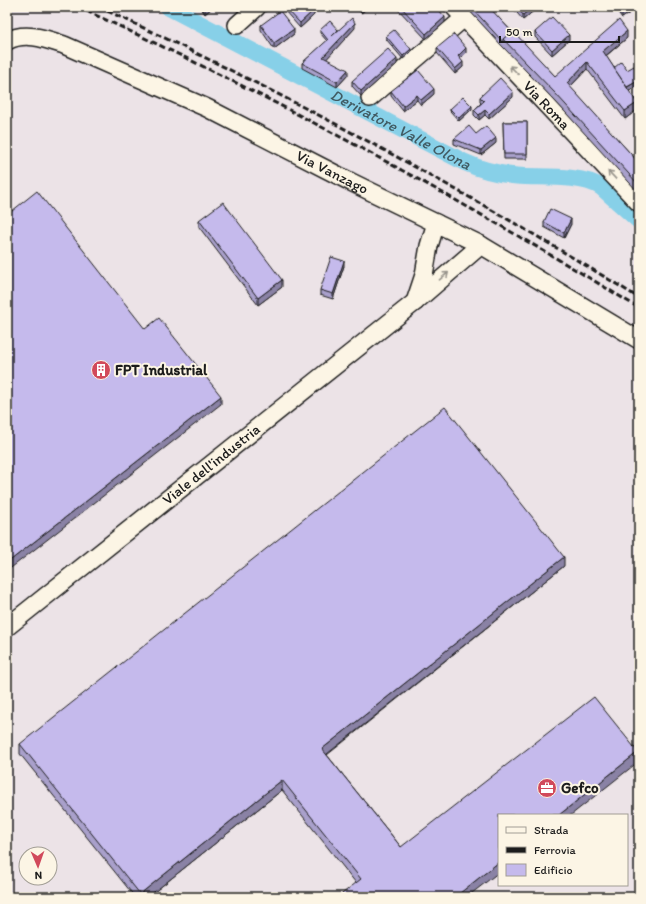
<svg xmlns="http://www.w3.org/2000/svg" width="646" height="904" viewBox="0 0 646 904" font-family="Itim,sans-serif">
<style>
.lines{fill:none;stroke-linecap:round;stroke-linejoin:round}
.canal{stroke:#87d0e8;stroke-width:17}
.minor-casing{stroke:#1c1c1c;stroke-width:20}
.minor{stroke:#fcf5e5;stroke-width:17}
.rail{stroke:#1c1c1c;stroke-width:3;stroke-dasharray:6 3;stroke-linecap:butt}
.wall{fill:#a9a0cb;stroke:#1c1c1c}
.shaded-wall{fill:#8a82a5;stroke:#1c1c1c}
.building{fill:#c5baec;stroke:#1c1c1c}
.oneway{stroke:#97938b}
.labels{text-anchor:middle;dominant-baseline:central;stroke-width:4;stroke-linejoin:round;paint-order:stroke}
.street-label{font-size:15px;fill:#1c1c1c;stroke:#fcf5e5}
.poi-label{font-size:15px;font-weight:bold;fill:#1c1c1c;stroke:#fcf5e5;text-anchor:start}
.water-label{font-size:16px;font-style:italic;fill:#415b63;stroke:#fcf5e5}
</style>
<rect width="100%" height="100%" fill="#ece3e7"/>
<filter id="ink" filterUnits="userSpaceOnUse"><feTurbulence type="fractalNoise" baseFrequency=".025" numOctaves="2"/><feDisplacementMap in="SourceGraphic" scale="8" xChannelSelector="R" yChannelSelector="G"/><feConvolveMatrix kernelMatrix="1 2 1 2 8 2 1 2 1" color-interpolation-filters="sRGB"/></filter>
<g filter="url(#ink)">
<g class="lines">
<path class="canal" id="s1" d="M168,7L464,162C481,170 498,174 517,176C541,178 580,174 601,187L639,221"/>
<g class="minor-casing">
<g id="minor">
<path id="s2" d="M454,7L639,203"/>
<path d="M237,25L257,7"/>
<path id="s3" d="M7,41C25,31 46,39 64,45L207,108L351,182L481,245L639,340"/>
<path d="M370,98L464,18"/>
<path d="M415,302L424,275L429,246L436,223"/>
<path id="s4" d="M7,627L415,302L481,245"/>
</g>
</g>
<use href="#minor" class="minor"/>
<g class="rail">
<path d="M78,7C273,96 457,197 639,308"/>
<path d="M99,7C285,93 465,190 639,298"/>
</g>
</g>
<g class="wall">
<path d="M200,7H213L205,14Z"/>
<path d="M284,7H311L314,15L300,28L284,10Z"/>
<path d="M321,7H329L325,11Z"/>
<path d="M356,7H369L361,13Z"/>
<path d="M396,7H436L445,22L426,39Z"/>
<path d="M466,7H493V9L491,10L555,76L627,38L606,56L614,68L639,74V85L629,91L637,110L625,119L587,69L570,87L639,163V193L555,101L503,47Z"/>
<path d="M512,7H538L523,20Z"/>
<path d="M614,7H639L622,18Z"/>
<path d="M639,17V31L634,25V20Z"/>
<path d="M261,25L294,34L274,49L261,30Z"/>
<path d="M355,28L326,59L348,75L337,87L302,68V63L327,41L320,33V30H338Z"/>
<path d="M535,32L569,40L552,55L535,37Z"/>
<path d="M386,36L411,52L403,59L386,39Z"/>
<path d="M437,48L466,53L460,59L463,67L455,74L437,53Z"/>
<path d="M397,64L361,96L352,86V81Z"/>
<path d="M391,91L434,94L421,105L417,100L403,111L391,96Z"/>
<path d="M480,97H513L489,119L485,115L479,120L474,115V110L481,103L480,102Z"/>
<path d="M450,109H472L459,121L450,111Z"/>
<path d="M503,122H527V159H504Z"/>
<path d="M454,139L496,143L481,155L454,144Z"/>
<path d="M199,220L282,287L258,305L199,227Z"/>
<path d="M544,222L571,224L564,238L544,227Z"/>
<path d="M344,266L333,299L320,295V290Z"/>
<path d="M564,566L327,755L401,847L638,762L356,883L282,790L148,897H135L20,754V744Z"/>
</g>
<g class="shaded-wall">
<path d="M207,7H213L205,14V8Z"/>
<path d="M325,7H329L325,11Z"/>
<path d="M363,7H369L361,13V8Z"/>
<path d="M489,7H493V9L489,12Z"/>
<path d="M532,7H538L523,20V15Z"/>
<path d="M631,7H639L622,18V13Z"/>
<path d="M314,10V15L300,28V23Z"/>
<path d="M445,17V22L426,39V34Z"/>
<path d="M355,23V28L323,63V57Z"/>
<path d="M294,29V34L274,49V43Z"/>
<path d="M627,31V38L603,58V51Z"/>
<path d="M569,35V40L552,55V50Z"/>
<path d="M466,48V53L458,61V56Z"/>
<path d="M411,49V52L403,59V56Z"/>
<path d="M397,59V64L361,96V91Z"/>
<path d="M463,62V67L455,74V69Z"/>
<path d="M587,62V69L567,90V83Z"/>
<path d="M348,70V75L337,87V82Z"/>
<path d="M639,80V85L626,93V88Z"/>
<path d="M434,89V94L421,105V100Z"/>
<path d="M513,92V97L489,119V114Z"/>
<path d="M417,95V100L403,111V106Z"/>
<path d="M637,103V110L625,119V111Z"/>
<path d="M472,106V109L459,121V118Z"/>
<path d="M485,110V115L479,120V115Z"/>
<path d="M496,138V143L481,155V150Z"/>
<path d="M571,219V224L564,238V233Z"/>
<path d="M344,261V266L333,299V294Z"/>
<path d="M282,280V287L258,305V298Z"/>
<path d="M221,396V404L7,571V563Z"/>
<path d="M564,557V566L322,758V749Z"/>
<path d="M638,752V762L571,815H559Z"/>
<path d="M282,780V790L148,897H140V894Z"/>
<path d="M499,862V872L467,897H455Z"/>
</g>
<g class="building">
<path d="M285,7H311L314,10L300,23Z"/>
<path d="M401,7H436L445,17L426,34Z"/>
<path d="M471,7H489L512,32L503,39V42Z"/>
<path d="M517,7H532L523,15Z"/>
<path d="M618,7H631L622,13Z"/>
<path d="M280,11L294,29L274,43L261,25Z"/>
<path d="M552,17L569,35L552,50L535,32Z"/>
<path d="M639,17V26L634,20Z"/>
<path d="M352,18L355,23L323,57L348,70L337,82L302,63Z"/>
<path d="M619,20L627,31L603,51L637,103L625,111L587,62L567,83L639,163V185L555,93L503,39L513,31L555,76Z"/>
<path d="M330,21L338,30L328,40L320,30Z"/>
<path d="M394,30L411,49L403,56L386,36Z"/>
<path d="M454,34L466,48L458,56L463,62L455,69L437,48Z"/>
<path d="M388,49L397,59L361,91L352,81Z"/>
<path d="M621,62L627,70L634,66L639,74V80L627,87L614,68Z"/>
<path d="M418,70L434,89L421,100L417,95L403,106L391,91Z"/>
<path d="M500,78L513,92L489,114L485,110L479,115L474,110L484,101L480,97Z"/>
<path d="M463,97L472,106L459,118L450,109Z"/>
<path d="M503,122H527V154H504Z"/>
<path d="M469,126L476,134L486,126L496,138L481,150L454,139Z"/>
<path d="M37,191L145,329L159,318L221,396L7,563V215Z"/>
<path d="M223,202L282,280L258,298L199,220Z"/>
<path d="M550,209L571,219L564,233L544,222Z"/>
<path d="M331,257L344,261L333,294L320,290Z"/>
<path d="M445,407L564,557L322,749L401,847L594,697L638,752L559,815H499V862L455,897H338L361,879L282,780L140,894L20,744Z"/>
</g>
<defs><path id="oneway-shaft" d="M-6 0H5M1.5-3L5.5 0L1.5 3" fill="none" stroke-width="1.6" stroke-linecap="round" stroke-linejoin="round"/></defs>
<g class="oneway">
<use href="#oneway-shaft" transform="translate(514 70) rotate(-134)"/>
<use href="#oneway-shaft" transform="translate(612 175) rotate(-133)"/>
<use href="#oneway-shaft" transform="translate(444 276) rotate(-40)"/>
</g>
</g>
<defs>
<g id="building-disc" transform="scale(1)"><circle r="9.5" fill="#d1495b" stroke="#fcf5e5"/><path d="M-4-6H4V6H1V3H-1V6H-4ZM-2.5-4.3h1.7v1.8h-1.7ZM.8-4.3h1.7v1.8H.8ZM-2.5-1h1.7V.8h-1.7ZM.8-1h1.7V.8H.8Z" fill="#fff"/></g>
<g id="office-disc" transform="scale(1)"><circle r="9.5" fill="#d1495b" stroke="#fcf5e5"/><path d="M-6-3h4V-5.5h4V-3h4V5H-6ZM-1-4.5V-3h2v-1.5ZM-6 0V1H6V0Z" fill="#fff"/></g>
</defs>
<g fill-rule="evenodd">
<use href="#building-disc" x="101" y="370"/>
<use href="#office-disc" x="547" y="788"/>
</g>
<g class="labels">
<g class="street-label">
<text stroke="none"><textPath href="#s2" startOffset="135">Via Roma</textPath></text>
<text stroke="none"><textPath href="#s3" startOffset="356">Via Vanzago</textPath></text>
<text stroke="none"><textPath href="#s4" startOffset="261">Viale dell'industria</textPath></text>
</g>
<g class="poi-label">
<text x="115" y="370">FPT Industrial</text>
<text x="561" y="788">Gefco</text>
</g>
<g class="water-label">
<text stroke="none"><textPath href="#s1" startOffset="263">Derivatore Valle Olona</textPath></text>
</g>
</g>
<rect width="646" height="904" fill="none" stroke="#fcf5e5" stroke-width="24"/>
<rect x="12" y="12" width="622" height="880" fill="none" stroke="#1c1c1c" stroke-width="1.5" filter="url(#ink)"/>
<rect x="498" y="814" width="130" height="72" fill="#fcf5e5" stroke="#a29e95"/>
<rect x="506" y="827" width="20" height="6" fill="#fcf5e5" stroke="#a29e95"/>
<text x="534" y="834" font-size="12" fill="#1c1c1c">Strada</text>
<rect x="506" y="847" width="20" height="6" fill="#1c1c1c" stroke="#a29e95"/>
<text x="534" y="854" font-size="12" fill="#1c1c1c">Ferrovia</text>
<rect x="506" y="864" width="20" height="12" fill="#c5baec" stroke="#a29e95"/>
<text x="534" y="874" font-size="12" fill="#1c1c1c">Edificio</text>
<g transform="translate(38 866) rotate(178)"><circle r="19" fill="#fcf5e5" stroke="#a29e95"/>
<path d="M0-3L7 15L0 10L-7 15Z" fill="#d1495b"/>
<text y="-6" font-size="11" font-weight="bold" text-anchor="middle" fill="#1c1c1c">N</text>
</g>
<path d="M500 36v6h119v-6" fill="none" stroke="#1c1c1c" stroke-width="2"/>
<text x="506" y="36" font-size="12" fill="#1c1c1c" stroke="#fcf5e5" stroke-width="3" paint-order="stroke">50 m</text>
</svg>
